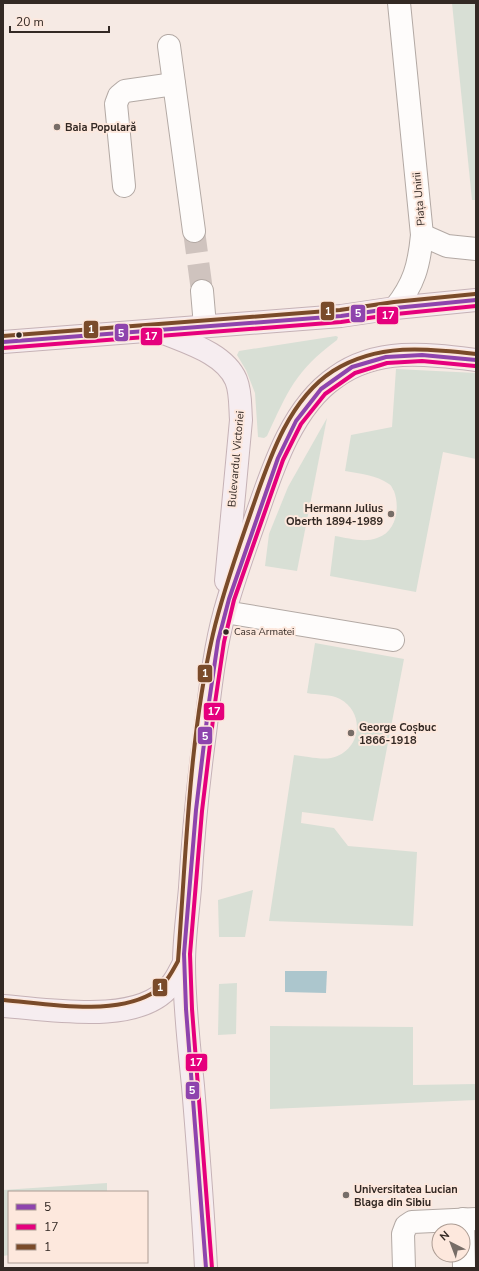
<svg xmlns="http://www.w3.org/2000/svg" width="479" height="1271" viewBox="0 0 479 1271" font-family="'Nunito Sans',sans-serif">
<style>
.green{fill:#d8dfd5}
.water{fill:#acc6cd}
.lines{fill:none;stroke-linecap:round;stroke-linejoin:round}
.minor-tunnel{stroke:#cfc3be;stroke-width:22;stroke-dasharray:22 11;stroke-linecap:butt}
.minor-casing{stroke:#b3a9a4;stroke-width:24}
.major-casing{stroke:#c6b2b6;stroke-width:24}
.minor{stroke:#fefcfb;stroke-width:22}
.major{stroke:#f6edf0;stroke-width:22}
.bus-1-casing{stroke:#fde8dd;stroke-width:7}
.bus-2-casing{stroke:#fde8dd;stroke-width:7}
.bus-3-casing{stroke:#fde8dd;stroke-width:7}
.bus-1{stroke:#8e44ad;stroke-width:4}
.bus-2{stroke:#e5007d;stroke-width:4}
.bus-3{stroke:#7a4b2a;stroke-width:4}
.poi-dot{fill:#776d67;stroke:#fde8dd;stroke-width:1.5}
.bus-dot{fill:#332924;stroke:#fde8dd;stroke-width:1.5}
.labels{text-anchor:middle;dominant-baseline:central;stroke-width:4;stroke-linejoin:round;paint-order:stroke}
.bus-label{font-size:10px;fill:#332924;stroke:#fde8dd;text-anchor:start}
.poi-label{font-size:11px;font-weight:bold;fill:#332924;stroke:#fde8dd;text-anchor:start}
.street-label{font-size:11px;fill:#332924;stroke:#fde8dd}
.line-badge{stroke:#fde8dd;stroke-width:1.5}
.badge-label{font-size:11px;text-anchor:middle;font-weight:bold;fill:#fff}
</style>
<rect width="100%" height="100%" fill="#f6eae4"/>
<g class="green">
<path d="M452,3H476V200H472Z"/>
<path d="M336,336L338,337L337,340C295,371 288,391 267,436L264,438L258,437L255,393L246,370L237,355L239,351Z"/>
<path d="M396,369L476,373V459L443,452L416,592L330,576L335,536C348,538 364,543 377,538C397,532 400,507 394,491C392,488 392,486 389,484C376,475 361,474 345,471L351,435L392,427Z"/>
<path d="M327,418L297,571L265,566L269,534L288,487Z"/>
<path d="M315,643L404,659L373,821L302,812L301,823L334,828L348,846L417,852L413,926L269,921L294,755C305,756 320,760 331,758C360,752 367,714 340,699C332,694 317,695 307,693Z"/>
<path d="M253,890L245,937H219L218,900Z"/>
<path d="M237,983L236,1034L218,1035L219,984Z"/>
<path d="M270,1026L413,1027V1085L476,1084V1100L270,1109Z"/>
<path d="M107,1183V1192H9V1255L3,1256V1190Z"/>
</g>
<path class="water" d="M285,971H327L326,993L285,992Z"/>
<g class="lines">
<path class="minor-tunnel" d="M194,231L202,291"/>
<g class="minor-casing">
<g id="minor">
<path d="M169,46L194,231"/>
<path d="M124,186L116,104L119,96L125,91L174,84"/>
<path d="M422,235L447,246L476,249"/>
<path d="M202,291L205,326"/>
<path d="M395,308C414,284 419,266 422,235L399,3"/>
<path d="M225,612L393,640"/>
<path d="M463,1219L464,1268"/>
<path d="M404,1268L403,1234L406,1226L412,1222L476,1219"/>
</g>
</g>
<g class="major-casing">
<g id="major">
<path d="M159,331C184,342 224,352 236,380C241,392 240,407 241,420L226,581"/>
<path d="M3,342L341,316L395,308L476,300"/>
<path d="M3,1006C48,1009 138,1026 170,986C176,980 180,970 184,963"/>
<path d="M206,1268C203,1207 198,1147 193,1086C189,1045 184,1004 184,963C184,938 188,912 190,888C193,836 198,784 205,733C210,692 214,650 225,611C234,578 246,546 257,514C273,467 293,406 336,377C378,347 428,354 476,360"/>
</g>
</g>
<use href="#minor" class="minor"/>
<use href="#major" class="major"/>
<g class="bus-1-casing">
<g id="bus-1">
<path d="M3,342L341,316L395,308L476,300"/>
<path d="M206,1268L186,1009L184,954L196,810L209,702L218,641L229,599L278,458L296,421L321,389L352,367L386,357L422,355L476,360"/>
</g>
</g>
<g class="bus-2-casing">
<g id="bus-2">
<path d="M3,348L341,322L396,314L476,306"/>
<path d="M212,1268L192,1009L190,954L202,811L215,703L224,642L234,600L283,460L301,424L325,394L355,373L387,363L422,361L475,366"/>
</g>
</g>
<g class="bus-3-casing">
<g id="bus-3">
<path d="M3,336L340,310L394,302L475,294"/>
<path d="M4,1000C48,1004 111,1016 151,994C164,987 171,974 178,961C186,855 189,738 213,634C223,591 238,550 252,509C269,460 288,400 333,371C377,343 427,348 476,354"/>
</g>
</g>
<use href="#bus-1" class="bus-1"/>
<use href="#bus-2" class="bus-2"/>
<use href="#bus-3" class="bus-3"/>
</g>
<g class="poi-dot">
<circle cx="57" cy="127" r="4"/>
<circle cx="391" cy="514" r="4"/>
<circle cx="351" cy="733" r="4"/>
<circle cx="346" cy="1195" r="4"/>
</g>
<g class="bus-dot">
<circle cx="19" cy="335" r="3.5"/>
<circle cx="226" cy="632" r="3.5"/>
</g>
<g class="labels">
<g class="bus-label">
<text x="234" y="632">Casa Armatei</text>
</g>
<g class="poi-label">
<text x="65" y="127">Baia Populară</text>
<text x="383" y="508" text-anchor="end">Hermann Julius<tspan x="383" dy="13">Oberth 1894-1989</tspan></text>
<text x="359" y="727">George Coșbuc<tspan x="359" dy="13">1866-1918</tspan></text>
<text x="354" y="1189">Universitatea Lucian<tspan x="354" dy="13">Blaga din Sibiu</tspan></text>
</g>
<g class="street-label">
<text transform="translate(419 199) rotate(-95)">Piața Unirii</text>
<text transform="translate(236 459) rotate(-85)">Bulevardul Victoriei</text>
</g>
</g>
<g class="line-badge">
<rect x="320" y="301" width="15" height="20" rx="4" fill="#7a4b2a"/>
<rect x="350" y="304" width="16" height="19" rx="4" fill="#8e44ad"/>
<rect x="376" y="306" width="23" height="19" rx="4" fill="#e5007d"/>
<rect x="83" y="320" width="16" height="19" rx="4" fill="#7a4b2a"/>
<rect x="114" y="323" width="15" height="19" rx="4" fill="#8e44ad"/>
<rect x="140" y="327" width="23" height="19" rx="4" fill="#e5007d"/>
<rect x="197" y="664" width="16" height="19" rx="4" fill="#7a4b2a"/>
<rect x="203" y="702" width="22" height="19" rx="4" fill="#e5007d"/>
<rect x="197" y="726" width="16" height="19" rx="4" fill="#8e44ad"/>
<rect x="152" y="978" width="16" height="19" rx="4" fill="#7a4b2a"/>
<rect x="185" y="1053" width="23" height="19" rx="4" fill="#e5007d"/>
<rect x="185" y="1081" width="15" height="19" rx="4" fill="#8e44ad"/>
</g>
<g class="badge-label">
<text x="328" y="315">1</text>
<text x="358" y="317">5</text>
<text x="388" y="319">17</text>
<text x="91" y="333">1</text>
<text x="121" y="337">5</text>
<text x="151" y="340">17</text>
<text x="205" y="677">1</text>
<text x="214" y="715">17</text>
<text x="205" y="740">5</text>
<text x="160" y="991">1</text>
<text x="196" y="1066">17</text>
<text x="192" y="1094">5</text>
</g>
<rect width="479" height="1271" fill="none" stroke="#332924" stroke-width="8"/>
<rect x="8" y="1191" width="140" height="72" fill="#fde8dd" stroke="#ac9c93"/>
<rect x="16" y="1204" width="20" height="6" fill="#8e44ad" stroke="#ac9c93"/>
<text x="44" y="1211" font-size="12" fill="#332924">5</text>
<rect x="16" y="1224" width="20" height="6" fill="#e5007d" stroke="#ac9c93"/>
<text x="44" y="1231" font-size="12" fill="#332924">17</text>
<rect x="16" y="1244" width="20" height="6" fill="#7a4b2a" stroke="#ac9c93"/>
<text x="44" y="1251" font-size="12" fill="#332924">1</text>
<g transform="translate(451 1243) rotate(318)"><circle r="19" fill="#fde8dd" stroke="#ac9c93"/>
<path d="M0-3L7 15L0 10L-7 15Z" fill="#776d67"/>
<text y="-6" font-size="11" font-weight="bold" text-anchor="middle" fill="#332924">N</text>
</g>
<path d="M10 26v6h99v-6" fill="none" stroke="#332924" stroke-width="2"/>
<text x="16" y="26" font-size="12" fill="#332924" stroke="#fde8dd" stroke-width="3" paint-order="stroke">20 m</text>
</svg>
